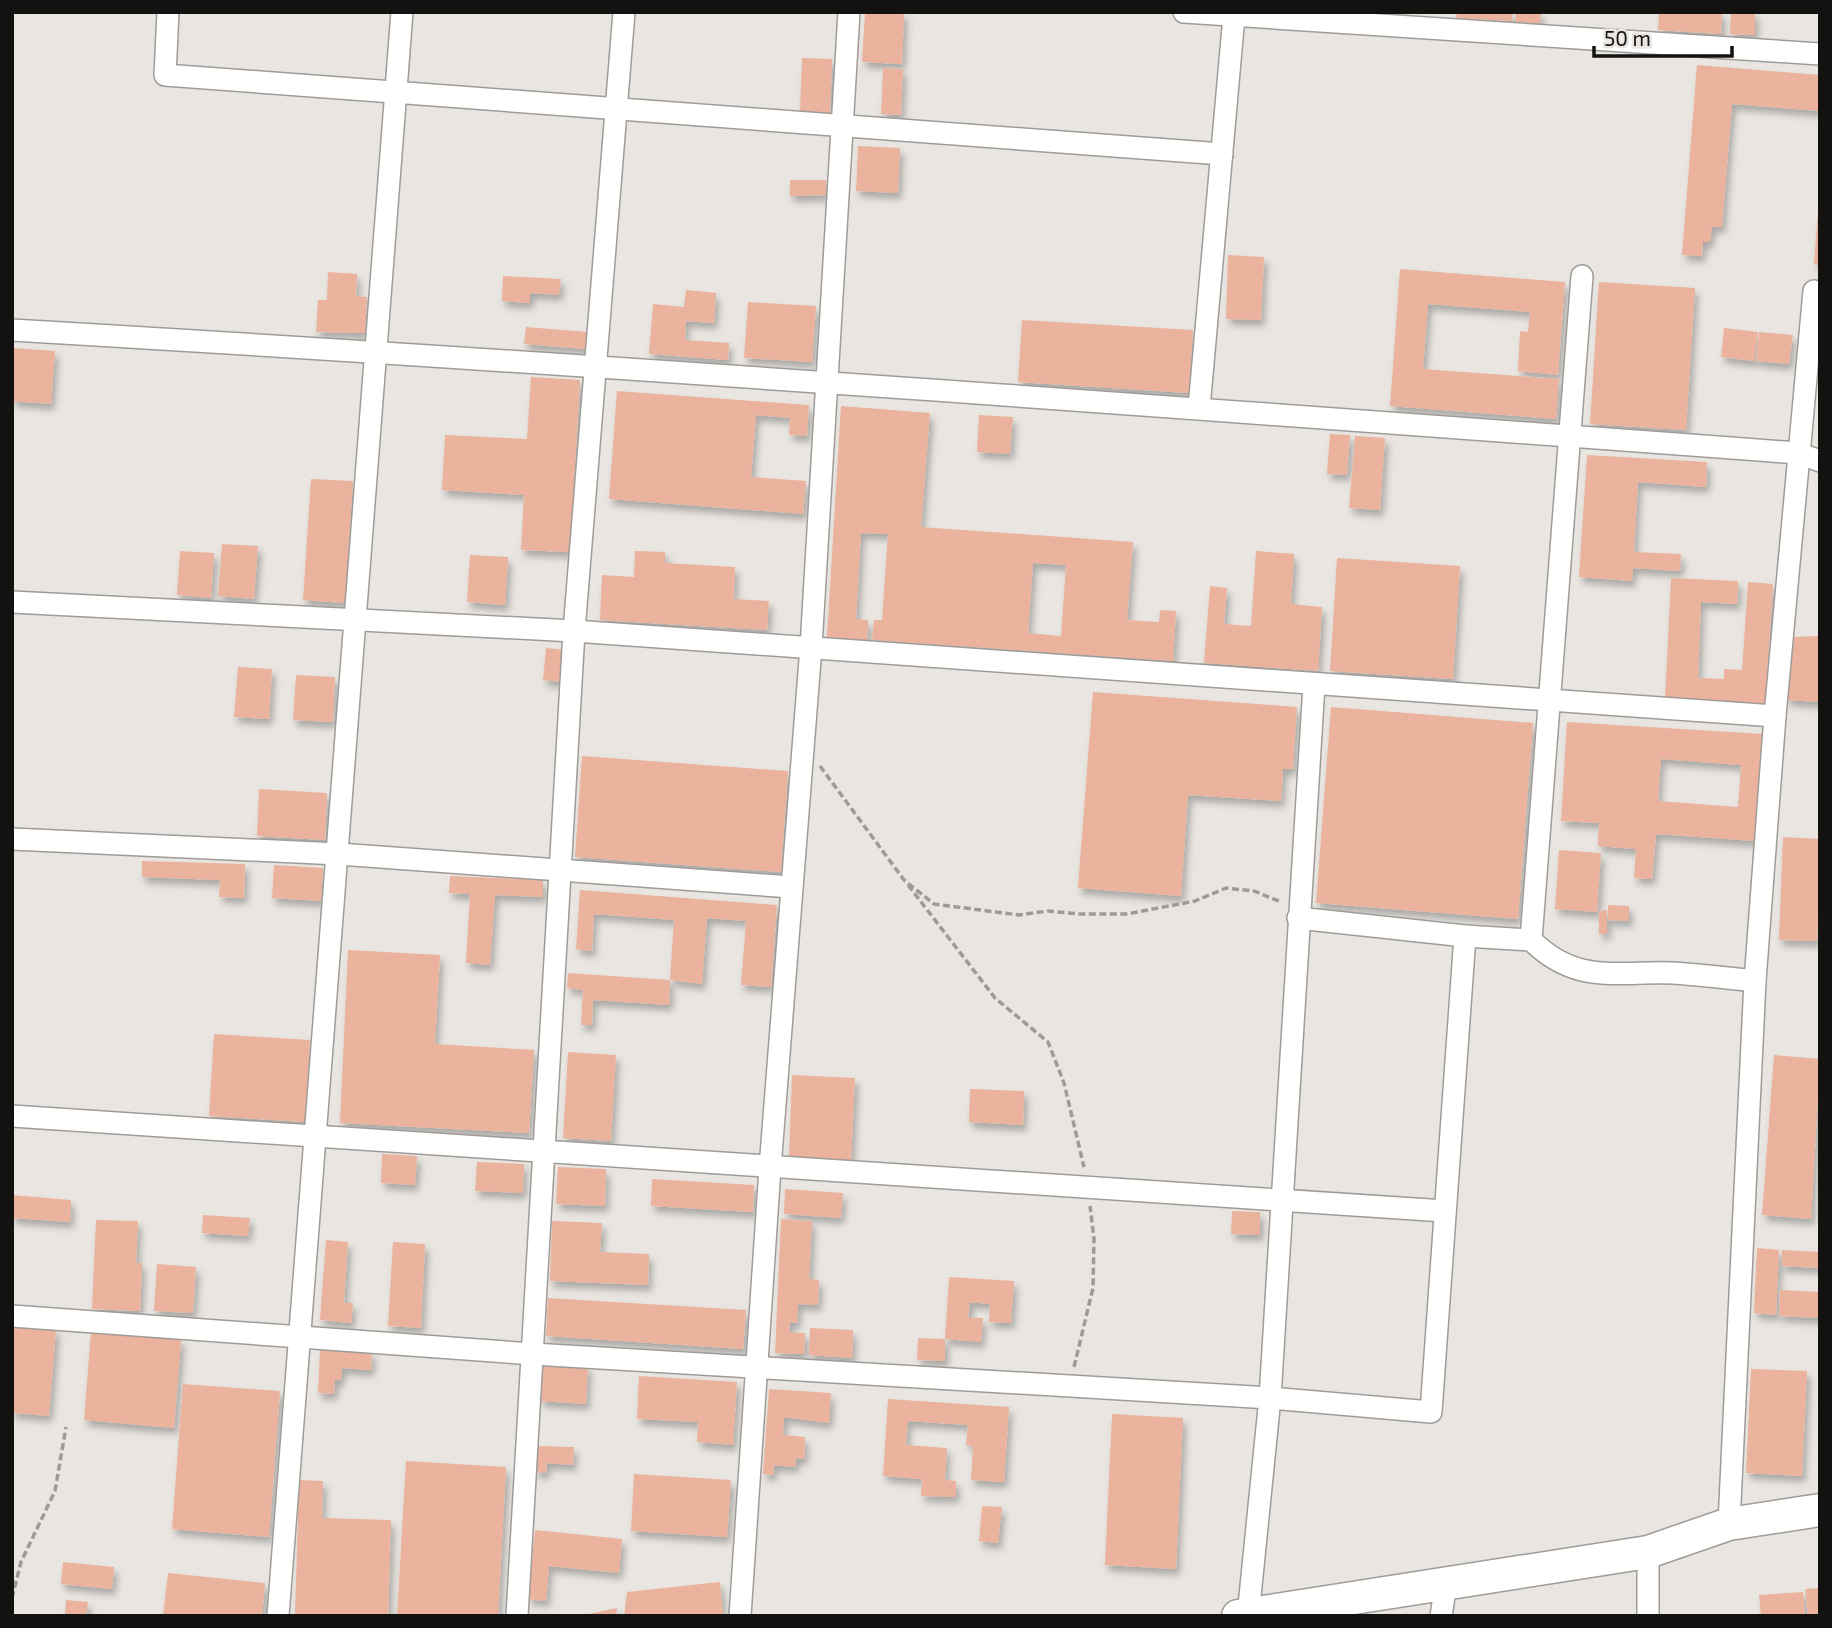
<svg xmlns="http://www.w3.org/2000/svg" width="1832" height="1628" viewBox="0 0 1832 1628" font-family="'Exo 2',sans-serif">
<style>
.building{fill:#ebb29d;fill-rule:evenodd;filter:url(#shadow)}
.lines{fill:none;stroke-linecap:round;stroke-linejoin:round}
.minor-casing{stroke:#9f9b97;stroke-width:24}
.primary-casing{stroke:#9f9b97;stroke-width:35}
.path{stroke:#9d9b98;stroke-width:3.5;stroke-dasharray:7 3.5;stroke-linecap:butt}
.minor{stroke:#fff;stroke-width:21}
.primary{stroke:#fff;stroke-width:32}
</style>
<defs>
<filter id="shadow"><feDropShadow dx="3.5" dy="6" stdDeviation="3.5" flood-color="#0004"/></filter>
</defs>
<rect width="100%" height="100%" fill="#e9e6e1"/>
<g class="building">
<path d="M865,12H904L902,64L862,62Z"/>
<path d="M1457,12H1513L1512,21L1456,18Z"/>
<path d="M1516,12H1541L1540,23H1516Z"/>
<path d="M1659,12H1722L1721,34L1658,30Z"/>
<path d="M1731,12H1755V35L1730,34Z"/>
<path d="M802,58L832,59L830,113L800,112Z"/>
<path d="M1697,65L1820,75V111L1732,104L1722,227H1712L1710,242H1703L1702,256L1682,255Z"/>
<path d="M883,68L903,69L901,115L881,114Z"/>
<path d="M858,146L900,148L898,193L856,191Z"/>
<path d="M790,180H826V195L790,196Z"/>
<path d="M1818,212H1820V265L1814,264Z"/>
<path d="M1228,255L1264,257L1261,320L1226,319Z"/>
<path d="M1400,269L1565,282L1558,375L1518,371L1520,331L1528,332L1530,312L1428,304L1423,369L1559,379L1556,419L1390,406Z"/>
<path d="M328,272L357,274L356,296L367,297L365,333L316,332L318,300H327Z"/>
<path d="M503,276L561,279L559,295L530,293V303L502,301Z"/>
<path d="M1599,282L1695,288L1686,430L1590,424Z"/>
<path d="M686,290L716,293L714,323L686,321L685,340L729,343L728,360L649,354L653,304L684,307Z"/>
<path d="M748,302L816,306L812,362L744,358Z"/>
<path d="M1022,320L1193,330L1189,393L1018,382Z"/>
<path d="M526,327L587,332L586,349L524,344Z"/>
<path d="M1724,328L1758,332L1754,361L1721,357Z"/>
<path d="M1759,332L1793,335L1789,364L1756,361Z"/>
<path d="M12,348L55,351L51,404L12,401Z"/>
<path d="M531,377L580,380L570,552L521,550L524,495L442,490L445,435L527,439Z"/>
<path d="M617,391L809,405L807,436L789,435L790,418L756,415L751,477L806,481L803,514L609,499Z"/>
<path d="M841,406L930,413L921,527L1133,542L1127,620L1159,622L1160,610L1176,611L1173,661L872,640L874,620H882L888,534L861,533L856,619L868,620L867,640L827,637ZM1033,563L1066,565L1061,636L1028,633Z"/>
<path d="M979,415L1013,417L1010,454L977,452Z"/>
<path d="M1330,434L1350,435L1347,475L1327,474Z"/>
<path d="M1355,436L1385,438L1380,510L1349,508Z"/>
<path d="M1587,455L1707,462L1706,487L1638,482L1634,552L1681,554L1680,571L1633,568L1632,581L1579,577Z"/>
<path d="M311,479L353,481L345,603L303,600Z"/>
<path d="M222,544L258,546L254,599L218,596Z"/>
<path d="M180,551L214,553L211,598L177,595Z"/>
<path d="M635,551L665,552V563L735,567L734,599L769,601L767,630L600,620L602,575L634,577Z"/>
<path d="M1256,551L1294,554L1291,604L1322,607L1318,671L1204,663L1210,586L1227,588L1224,624L1251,626Z"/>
<path d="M470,555L508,557L505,605L467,602Z"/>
<path d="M1337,558L1460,566L1453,679L1330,671Z"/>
<path d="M1671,578L1738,581L1737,604L1701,602L1698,678L1724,679V669L1742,670L1748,582L1773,584L1765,705L1665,700Z"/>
<path d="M1820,636V702L1786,700L1791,637Z"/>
<path d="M546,648L566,650L563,682L543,680Z"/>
<path d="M238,667L272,669L269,719L234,717Z"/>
<path d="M296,675L335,677L333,722L293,720Z"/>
<path d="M1093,692L1297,707L1293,769H1283L1281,801L1188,795L1181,896L1078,888Z"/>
<path d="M1331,707L1533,723L1518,919L1316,903Z"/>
<path d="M1567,722L1763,734L1755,841L1656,834L1652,879L1634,878L1636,849L1598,846L1599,823L1561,821ZM1661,759L1741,765L1738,807L1658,801Z"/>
<path d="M582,756L788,771L781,872L575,857Z"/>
<path d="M259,789L327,793L325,840L257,836Z"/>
<path d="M1783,837L1820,839L1817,941L1779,940Z"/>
<path d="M1559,850L1601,853L1597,912L1555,909Z"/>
<path d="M142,861L245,864L244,898L219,897L220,880L142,877Z"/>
<path d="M274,865L323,868L321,901L272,898Z"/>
<path d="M450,876L543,880V897L495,895L490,965L466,963L470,894L449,893Z"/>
<path d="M580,890L777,905L771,987L741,985L746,921L707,918L702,984L670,980L674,920L594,914L592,951L576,949Z"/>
<path d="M1608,905L1629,906V921L1608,920Z"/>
<path d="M1607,910V934H1599V911Z"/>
<path d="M348,950L440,955L435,1044L534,1050L529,1133L340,1123Z"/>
<path d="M568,973L670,980L669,1005L593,1000L592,1025H581L583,990L567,988Z"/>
<path d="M214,1034L310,1040L305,1122L209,1116Z"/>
<path d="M568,1052L616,1055L611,1141L563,1138Z"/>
<path d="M1774,1055L1820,1059L1811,1219L1762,1215Z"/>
<path d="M792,1075L855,1078L851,1160L789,1158Z"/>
<path d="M970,1089L1024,1091L1023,1125L969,1122Z"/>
<path d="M382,1154L417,1156L415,1185L381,1183Z"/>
<path d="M477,1162L524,1164L523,1193L475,1191Z"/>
<path d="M558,1167L606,1169L605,1206L556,1204Z"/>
<path d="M652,1179L754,1185L753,1212L651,1206Z"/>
<path d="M785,1189L843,1193L841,1218L784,1214Z"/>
<path d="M12,1195L71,1200L70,1222L12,1218Z"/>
<path d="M1232,1211L1260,1212V1235L1231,1234Z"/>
<path d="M203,1215L250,1218L248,1236L202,1233Z"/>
<path d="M781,1219L812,1221L809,1279L819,1280L818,1305L798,1304L797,1323L790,1322L789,1332L805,1333L804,1354L775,1353Z"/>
<path d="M96,1220L138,1221L136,1263H142L140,1311L92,1309Z"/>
<path d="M552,1221L602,1223L600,1252L649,1254L648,1285L550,1281Z"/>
<path d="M326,1240L348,1242L344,1303H353L351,1323L320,1320Z"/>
<path d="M393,1242L425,1244L421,1328L388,1326Z"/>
<path d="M1757,1248L1779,1250L1776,1315L1754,1313Z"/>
<path d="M1782,1250L1820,1252V1268L1782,1266Z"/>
<path d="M157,1264L196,1267L193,1313L154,1311Z"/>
<path d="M949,1277L1014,1281L1011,1323L989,1322L990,1304L970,1302L968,1318H983L981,1342L945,1339V1361L917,1360L918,1338L945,1339Z"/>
<path d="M1780,1290L1820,1292V1318L1779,1316Z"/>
<path d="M548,1298L746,1310L743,1349L546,1336Z"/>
<path d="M12,1326L56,1329L49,1416L12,1413Z"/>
<path d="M810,1328L853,1330L852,1358L809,1355Z"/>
<path d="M91,1332L181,1339L174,1428L84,1420Z"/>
<path d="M320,1350L372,1352L371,1370L342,1368L341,1380H335L334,1394L318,1393Z"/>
<path d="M542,1364L588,1366L586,1404L540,1401Z"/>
<path d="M1751,1369L1807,1371L1802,1476L1746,1473Z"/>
<path d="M639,1376L737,1382L733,1445L697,1442L698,1422L637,1419Z"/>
<path d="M183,1384L280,1391L269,1537L172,1529Z"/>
<path d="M769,1389L831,1393L829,1423L784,1417L783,1435L805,1437L804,1459L796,1458L795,1467L774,1465L773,1475L763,1474Z"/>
<path d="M888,1399L1009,1407L1004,1482L971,1480L973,1446L966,1445L968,1425L908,1421L906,1445L947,1448L945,1480L956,1481V1497L921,1496L922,1479L883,1476Z"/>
<path d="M1112,1414L1183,1418L1176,1569L1105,1565Z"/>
<path d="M537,1446L574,1447L573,1465L547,1463L546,1473L535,1472Z"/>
<path d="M406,1461L506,1467L498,1616H397Z"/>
<path d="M634,1474L731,1480L727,1537L631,1531Z"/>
<path d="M299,1480L323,1481L322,1518L391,1520L388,1616H295Z"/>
<path d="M982,1506L1002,1507L998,1543L979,1541Z"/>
<path d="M535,1530L622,1539L619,1573L549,1566L546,1601L528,1599Z"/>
<path d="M63,1562L114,1567L112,1589L61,1584Z"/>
<path d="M168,1573L265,1583L262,1616H163Z"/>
<path d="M720,1582L723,1616H624L627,1592Z"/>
<path d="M1820,1588V1616H1808L1805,1589Z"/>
<path d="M1803,1592L1805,1616H1761L1759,1595Z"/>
<path d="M66,1600L88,1602L86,1616H65Z"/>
<path d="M617,1608L616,1616H584V1615Z"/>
</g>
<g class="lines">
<g class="minor-casing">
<g id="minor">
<path d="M168,12L165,75L1222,154"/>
<path d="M1184,12L1820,54"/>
<path d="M12,330C608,365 1203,409 1798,453L1820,461"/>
<path d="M1199,408L1234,16"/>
<path d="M12,602L574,631L1775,716"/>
<path d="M12,839L339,854L791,887"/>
<path d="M1465,936L1531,940C1576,985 1616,971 1673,973C1701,975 1728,978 1755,981"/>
<path d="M1531,940L1582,276"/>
<path d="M12,1116L1445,1211"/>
<path d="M12,1316L533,1354L1270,1398L1431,1412L1465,936L1298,918"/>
<path d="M1729,1524L1755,981L1775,716L1814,291"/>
<path d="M1648,1552V1616"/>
<path d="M278,1616L402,12"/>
<path d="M517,1616L574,631L624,12"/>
<path d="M740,1616L770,1168L811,647L849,12"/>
<path d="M1248,1616L1270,1398L1314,685"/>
<path d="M1441,1616L1446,1584"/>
</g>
</g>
<g class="primary-casing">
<path id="primary" d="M1238,1616L1648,1552L1729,1524L1820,1510"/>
</g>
<g class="path">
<path d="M820,766L904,880L934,904L1019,915L1048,911L1079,914H1127L1195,901L1226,888L1254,891L1281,902"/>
<path d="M908,885L995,998L1048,1042L1064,1083L1084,1167"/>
<path d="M1074,1367L1093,1288L1094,1239L1090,1206"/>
<path d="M12,1598L21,1562L55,1491L66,1427"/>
</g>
<use href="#minor" class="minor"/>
<use href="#primary" class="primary"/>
</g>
<rect width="1832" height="1628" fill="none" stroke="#131211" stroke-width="28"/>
<path d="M1594 46v10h138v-10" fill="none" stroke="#131211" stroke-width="3.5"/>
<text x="1604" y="46" font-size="21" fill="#131211" stroke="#e9e6e1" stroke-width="5" paint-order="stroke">50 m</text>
</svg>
